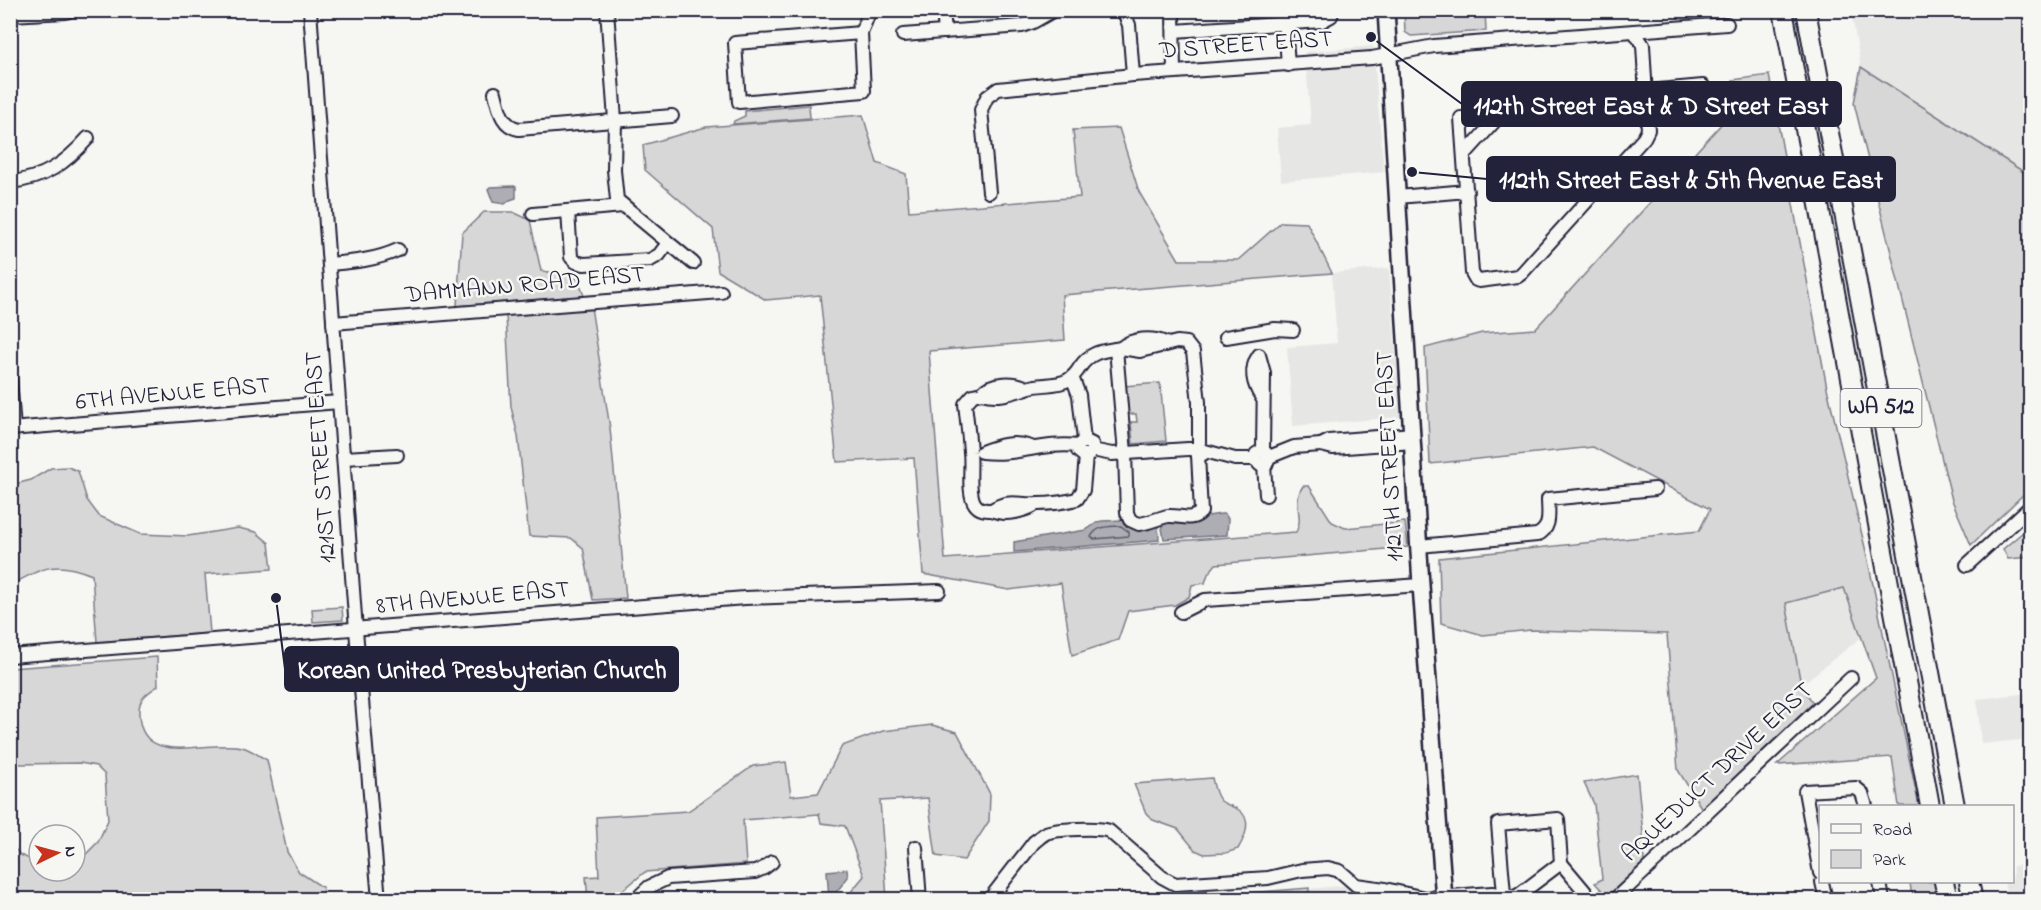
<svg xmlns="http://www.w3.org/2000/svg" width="2041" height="910" viewBox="0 0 2041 910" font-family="'Indie Flower',sans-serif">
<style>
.built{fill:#e6e6e4}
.green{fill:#d7d7d7;stroke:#7c7c89;stroke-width:1.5}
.water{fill:#adadb3;stroke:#757583;stroke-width:1.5}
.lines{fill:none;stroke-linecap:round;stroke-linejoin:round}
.shore{stroke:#5a5a6b;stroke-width:1.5}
.minor-casing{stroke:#22223b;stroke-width:16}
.major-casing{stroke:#22223b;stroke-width:20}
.highway-casing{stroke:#22223b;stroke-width:22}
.minor{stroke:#f6f6f2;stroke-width:12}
.major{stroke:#f6f6f2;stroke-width:15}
.highway{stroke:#f6f6f2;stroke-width:18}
.labels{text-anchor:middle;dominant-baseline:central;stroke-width:5;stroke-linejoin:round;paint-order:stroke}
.shield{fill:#f6f6f2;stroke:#626272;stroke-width:1.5}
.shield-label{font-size:22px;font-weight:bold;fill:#22223b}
.street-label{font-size:24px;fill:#22223b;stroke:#f6f6f2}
.leader{fill:none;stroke:#22223b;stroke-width:2}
.callout-dot{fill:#22223b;stroke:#f6f6f2;stroke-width:2}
.callout{fill:#22223b;stroke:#22223b;stroke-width:2}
.callout-label{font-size:26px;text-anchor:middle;font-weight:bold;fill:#fff}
</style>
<rect width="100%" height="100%" fill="#f6f6f2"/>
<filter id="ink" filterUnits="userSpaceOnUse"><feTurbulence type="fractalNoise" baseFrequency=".0167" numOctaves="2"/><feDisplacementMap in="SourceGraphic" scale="12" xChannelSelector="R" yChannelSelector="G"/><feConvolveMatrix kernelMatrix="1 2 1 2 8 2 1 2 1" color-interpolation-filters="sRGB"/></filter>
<g filter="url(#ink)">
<g class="built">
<path d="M1851,11H2030V176L1861,67Z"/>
<path d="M1373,46L1384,172L1281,181L1277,128L1311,125L1305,52Z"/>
<path d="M1389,268L1401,417L1293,426L1287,347L1337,343L1332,273Z"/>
<path d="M1844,588L1863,636L1801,685L1786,603Z"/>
<path d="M2030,693V739L1981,744L1977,699Z"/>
<path d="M2030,864V899H2007L2004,882H2012L2013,866Z"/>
<path d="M1361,884L1362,899H1297L1296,890Z"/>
</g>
<g class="green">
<path d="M1404,11H1485L1486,31L1411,36L1405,32Z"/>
<path d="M1861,67L2030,176V488L1971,545L1952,500L1854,103Z"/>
<path d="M1769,75L1827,388L1867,556L1919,806H1899L1892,757L1777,765L1876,678L1844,588L1786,603L1801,685L1813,703L1702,809L1678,770L1667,634L1531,630L1483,635L1441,623L1439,558L1699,531L1710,509L1593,447L1430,464L1425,348L1482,333L1535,329L1735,109L1733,80Z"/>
<path d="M809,105L810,118L733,124L734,121L745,116V111Z"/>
<path d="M863,115L877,163L906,174L909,211L1080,197L1073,130L1119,128L1139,192L1179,260H1238L1281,222L1307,223L1332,273L1062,295L1065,340L929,351L945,559L1296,532C1305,516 1291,504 1303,486H1309L1332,522L1345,528L1405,522L1408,547L1216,564L1208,574L1205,583L1192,585L1189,597L1175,605L1128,611L1118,640L1072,655L1061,583L1009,590L923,574L914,458L837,462L820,295L766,300L718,271L713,229L645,170L643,145L706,127Z"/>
<path d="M484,212H513L530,220L541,271L567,274L578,279L584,296L457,306L462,233Z"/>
<path d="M591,307L610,428L626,598L593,600L583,548L571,538L529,536L518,436L511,407L506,315Z"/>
<path d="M1160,383L1166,441L1133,444L1131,422H1137L1136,414H1127L1124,386Z"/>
<path d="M68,467L78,471L87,500L99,516L140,534L188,536L238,528L256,532L269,543L272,569L205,574L210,633L97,642L92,575C56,560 44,567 11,585V485L31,480L51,468Z"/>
<path d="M2030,526V557L2008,559L2003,549Z"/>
<path d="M342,607L343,620L313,622L312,609Z"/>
<path d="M157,657L158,686C146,694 138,699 139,714C141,769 208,739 242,747C251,749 259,756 267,760L287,852L299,872L322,887L326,899L139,900L133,896H119L115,900L11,899V844L20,855L39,863V871H75V860L82,858L98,842L108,820L105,775L96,766L80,763L18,764L11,761V668Z"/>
<path d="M932,725L957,732L990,794L989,821L964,860L936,856L928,798L880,801L887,899H845L864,876L845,826L821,823L819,814L743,820L746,864L645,872L612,899H588L586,877L599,876L596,817L688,811L753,766L786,762L791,796L818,793L842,746L883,731Z"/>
<path d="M1637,774L1643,834L1644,862L1607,896L1595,883L1602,879L1594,804L1584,783Z"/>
<path d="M1212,778C1214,786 1215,795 1221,801C1226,805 1233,806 1239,810C1253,820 1245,837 1238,849L1226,853L1204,854L1195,850L1178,829L1153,820L1146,813L1134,784Z"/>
<path d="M1910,882H1935L1938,899H1912Z"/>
<path d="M1309,888L1308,899H1253L1249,893Z"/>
</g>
<g class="water">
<path d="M514,186L516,187V198L510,200L505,204L493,202L488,189L490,187Z"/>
<path d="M1221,514H1225L1228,519L1227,535L1164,539L1161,523Z"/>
<path d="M1123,520L1158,525L1159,540L1014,552V542L1086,530L1098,522L1102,521Z"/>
<path d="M847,869L848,877L831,899H829L827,871Z"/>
</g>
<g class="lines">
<path class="shore" d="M1121,526L1129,532V536L1094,539L1091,537C1097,525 1109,527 1121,526Z"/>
<g class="minor-casing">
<g id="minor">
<path d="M310,10L356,630L379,900"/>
<path d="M607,10L615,120L614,170L617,200L693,263"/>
<path d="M943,10L945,32"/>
<path d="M1123,10L1129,25L1133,75"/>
<path d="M1173,10L1174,72"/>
<path d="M10,15L66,12L72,10"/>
<path d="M1285,24L1288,65"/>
<path d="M1174,31L1322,21L1331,16L1333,10"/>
<path d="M861,33L735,43L739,102L864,91L861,33L870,10"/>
<path d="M903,35L1022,26L1033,22L1054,10"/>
<path d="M495,93C499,108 501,126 519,129L672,116"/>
<path d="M1461,118L1472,273L1476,280L1479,281L1518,276L1522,273L1644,138L1648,130L1643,45L1634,31"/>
<path d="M1465,154L1503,112L1514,103L1703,86"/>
<path d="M10,182C44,179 66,163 88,138"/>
<path d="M989,192L981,110L987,97L998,89L1133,75L1372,58L1434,46L1727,24"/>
<path d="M1398,197L1467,191"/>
<path d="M568,211L571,257L576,262L584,264L650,260L659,255L668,243"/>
<path d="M533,214L623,206"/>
<path d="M329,264C353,262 376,260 398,250"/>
<path d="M333,323L721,292"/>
<path d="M1226,337L1275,329L1293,330"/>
<path d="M1166,343C1152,337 1132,338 1121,348L1140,351L1177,342L1186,343L1193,352L1199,402V443"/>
<path d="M1116,349L1125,453L1127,513L1130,520L1139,524C1149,523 1158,518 1168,516C1181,515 1191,522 1201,512L1198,455"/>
<path d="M1072,377L1079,395L1084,440"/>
<path d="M10,378L14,429"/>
<path d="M1026,388C1015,381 991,382 982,393C998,398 1011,393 1027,388C1040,383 1055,387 1068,380C1073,377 1077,372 1080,367C1091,351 1103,351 1121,348"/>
<path d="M982,393L973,395L965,404C967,420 969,436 970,452C972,466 967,493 975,504C979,510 985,510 992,510"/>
<path d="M1262,398C1253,385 1249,369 1259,355L1264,373L1263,451"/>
<path d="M10,429L339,402"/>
<path d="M1413,434L1329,441L1321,445L1333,448L1413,442"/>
<path d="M1031,447C1013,441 999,445 982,452C1018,456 1042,442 1078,446L1084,440L1092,444V450L1089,455H1083L1078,451V446"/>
<path d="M1092,450L1112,454L1188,449H1193L1198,455L1203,454"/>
<path d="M1205,451L1235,459H1255L1260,465H1266L1269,457L1266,453L1261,451L1256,454L1255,459"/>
<path d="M1269,457L1294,447L1321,445"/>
<path d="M344,458L397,455"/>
<path d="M1264,465L1266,495"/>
<path d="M1035,505C1022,512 1005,516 992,510C1008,498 1021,506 1038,504C1051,504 1065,502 1077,499L1083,490L1086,456"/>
<path d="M1419,546L1537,535C1552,528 1548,513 1548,499L1655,489"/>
<path d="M1967,565L2030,507"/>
<path d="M1181,612L1205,600L1421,585"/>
<path d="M10,656L745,598L939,591"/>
<path d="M916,847L920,900"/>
<path d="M1561,863L1592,900"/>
<path d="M1820,873L1805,791L1856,788L1862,793L1866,806"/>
<path d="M1822,882L1826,900"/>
<path d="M1880,882L1883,900"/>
<path d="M1504,894L1498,824L1558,819L1561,863"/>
<path d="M635,900L649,887L668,878L755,872L764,868L772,862"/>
<path d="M989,900L1034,842C1038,839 1042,835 1046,833C1056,829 1099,827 1109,831L1162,877L1175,884L1268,878L1302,870L1328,868L1340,871L1356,885L1385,889L1425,898L1492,893L1516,897L1561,863"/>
<path d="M1614,900L1851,678"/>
</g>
</g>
<g class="major-casing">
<path id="major" d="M1386,10L1421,585L1444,900"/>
</g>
<g class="highway-casing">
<g id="highway">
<path d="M1783,10L1930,806"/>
<path d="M1806,10L1955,806"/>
<path d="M1944,882L1948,900"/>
<path d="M1969,882L1973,900"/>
</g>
</g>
<use href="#minor" class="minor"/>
<use href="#major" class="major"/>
<use href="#highway" class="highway"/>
</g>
</g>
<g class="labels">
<rect class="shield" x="1840.5" y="389" width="81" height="38" rx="4.5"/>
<g class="shield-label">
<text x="1881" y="408">WA 512</text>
</g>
<g class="street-label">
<text transform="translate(1246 46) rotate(-4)">D STREET EAST</text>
<text transform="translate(525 286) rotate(-5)">DAMMANN ROAD EAST</text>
<text transform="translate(173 395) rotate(-5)">6TH AVENUE EAST</text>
<text transform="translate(1391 456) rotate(-93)">112TH STREET EAST</text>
<text transform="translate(322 457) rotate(-94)">121ST STREET EAST</text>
<text transform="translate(473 599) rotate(-5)">8TH AVENUE EAST</text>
<text transform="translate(1718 773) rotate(-43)">AQUEDUCT DRIVE EAST</text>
</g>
</g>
<path class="leader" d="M1371 37L1462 104M1412 172L1487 179M276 598L285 669"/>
<g class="callout-dot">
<circle cx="1371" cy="37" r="6"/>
<circle cx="1412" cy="172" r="6"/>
<circle cx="276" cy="598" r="6"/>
</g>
<g class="callout">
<rect x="1462" y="82" width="379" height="44" rx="6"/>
<rect x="1487" y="157" width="408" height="44" rx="6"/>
<rect x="285" y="647" width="393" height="44" rx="6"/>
</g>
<g class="callout-label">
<text x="1651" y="114">112th Street East &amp; D Street East</text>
<text x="1691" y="188">112th Street East &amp; 5th Avenue East</text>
<text x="482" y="678">Korean United Presbyterian Church</text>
</g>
<rect width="2041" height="910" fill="none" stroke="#f6f6f2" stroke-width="36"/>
<rect x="18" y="18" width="2005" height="874" fill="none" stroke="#22223b" stroke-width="2" filter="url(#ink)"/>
<rect x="1819" y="805" width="195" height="78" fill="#f6f6f2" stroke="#a1a1a9" stroke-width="1.5"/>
<rect x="1831" y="824" width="30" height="9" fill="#f6f6f2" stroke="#a1a1a9" stroke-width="1.5"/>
<text x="1873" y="835" font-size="18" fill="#22223b">Road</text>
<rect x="1831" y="850" width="30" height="18" fill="#d7d7d7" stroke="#a1a1a9" stroke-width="1.5"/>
<text x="1873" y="865" font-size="18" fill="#22223b">Park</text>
<g transform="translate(57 853) rotate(85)"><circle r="28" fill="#f6f6f2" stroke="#a1a1a9" stroke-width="1.5"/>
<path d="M0-4.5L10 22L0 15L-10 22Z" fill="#c8321e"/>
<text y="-9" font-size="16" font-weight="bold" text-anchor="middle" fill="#22223b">N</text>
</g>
</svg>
